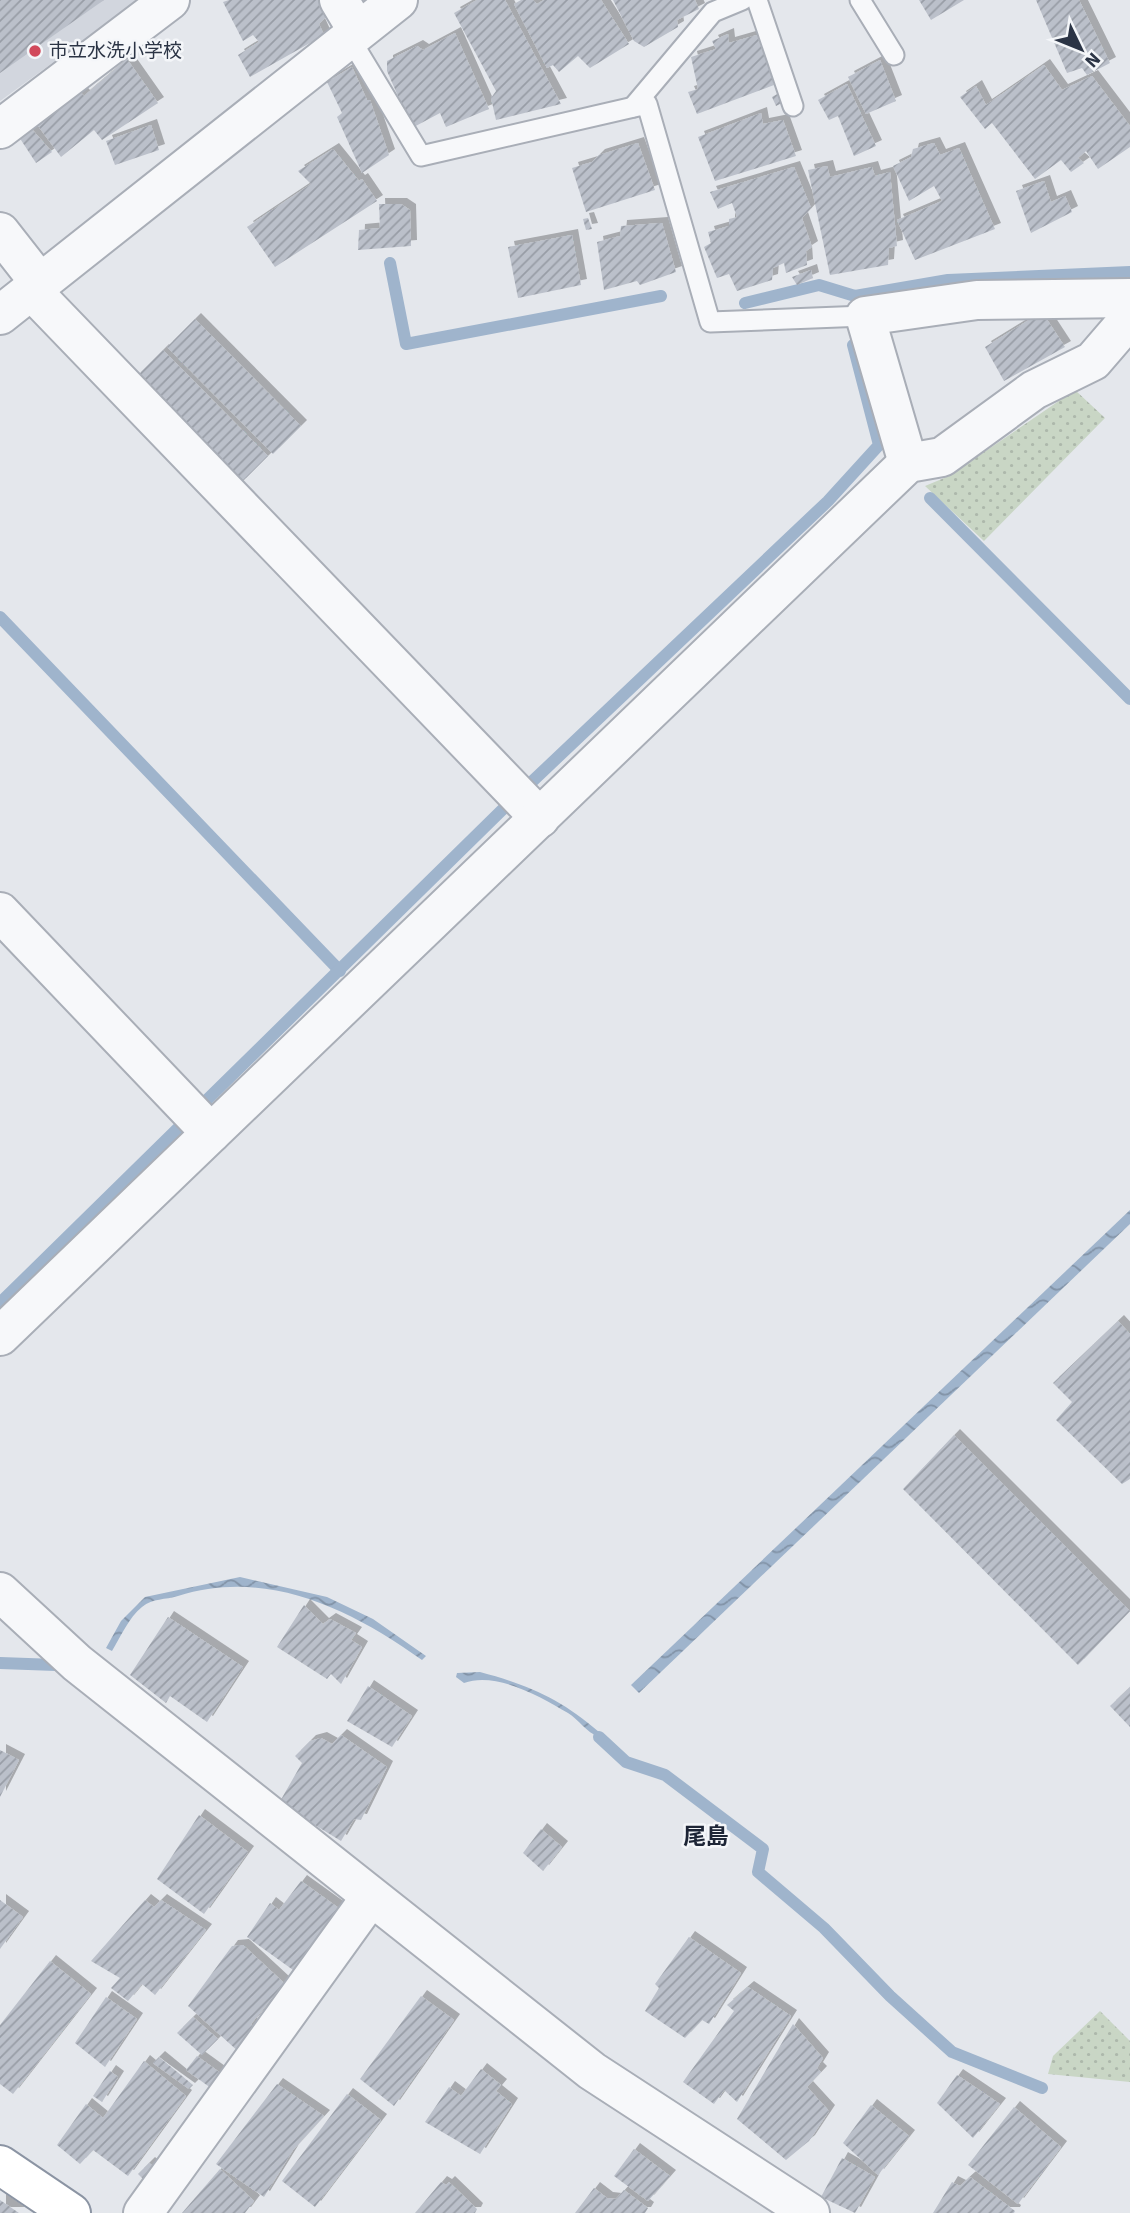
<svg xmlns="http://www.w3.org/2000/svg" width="1130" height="2213" viewBox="0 0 1130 2213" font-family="'Source Sans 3','Noto Sans JP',sans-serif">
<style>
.built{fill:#d2d6de}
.grass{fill:url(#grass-dots)}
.water{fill:url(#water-waves)}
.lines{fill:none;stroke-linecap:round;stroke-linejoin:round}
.stream{stroke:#9fb4cc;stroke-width:12}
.building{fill:url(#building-hatch);filter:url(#shadow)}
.lane-casing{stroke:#a9aeb7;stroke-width:23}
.street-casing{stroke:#a9aeb7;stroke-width:42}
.highway-casing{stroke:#8b94a3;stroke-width:42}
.lane{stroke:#f7f8fa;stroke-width:19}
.street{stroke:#f7f8fa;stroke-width:38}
.highway{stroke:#fff;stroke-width:38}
.poi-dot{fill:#d1495b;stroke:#f4f6f9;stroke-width:2.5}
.labels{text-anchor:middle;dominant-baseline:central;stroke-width:5;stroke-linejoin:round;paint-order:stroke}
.poi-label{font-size:19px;fill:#2b3445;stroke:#f4f6f9;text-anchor:start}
.quarter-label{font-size:23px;font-weight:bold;fill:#1d2536;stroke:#f4f6f9}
</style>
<defs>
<pattern id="grass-dots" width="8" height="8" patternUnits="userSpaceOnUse" patternTransform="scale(1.75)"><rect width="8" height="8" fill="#c9d6c5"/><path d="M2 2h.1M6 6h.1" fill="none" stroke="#adb8ab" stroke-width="1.8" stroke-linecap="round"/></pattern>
<pattern id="water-waves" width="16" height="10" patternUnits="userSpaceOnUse" patternTransform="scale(1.75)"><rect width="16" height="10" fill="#9fb4cc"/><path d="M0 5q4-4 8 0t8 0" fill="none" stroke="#8293a7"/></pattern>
<pattern id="building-hatch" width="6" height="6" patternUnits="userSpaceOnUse" patternTransform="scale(1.75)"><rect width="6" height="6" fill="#bbc0ca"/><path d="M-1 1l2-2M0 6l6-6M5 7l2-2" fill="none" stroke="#989da6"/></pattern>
<filter id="shadow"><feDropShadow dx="6" dy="-6" stdDeviation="0" flood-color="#0004"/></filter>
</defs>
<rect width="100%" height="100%" fill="#e4e7ec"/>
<path class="built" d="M0,0H139L0,101Z"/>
<g class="grass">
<path d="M1075,390L1105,418L984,541L925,486L949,476Z"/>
<path d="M1100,2011L1130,2041V2082L1048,2074L1053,2056Z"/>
</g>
<g class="water">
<path d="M1130,1210V1224L639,1693L631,1685Z"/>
<path d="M240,1577L327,1597L373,1619L426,1656L422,1660C349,1608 267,1568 178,1596C165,1600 153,1598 142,1607C129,1617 120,1638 112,1651L106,1648L121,1621L145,1597Z"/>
<path d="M480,1672C529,1685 561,1699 599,1732V1737C586,1732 579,1720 568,1713C541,1697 496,1671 464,1683L456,1677L457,1673Z"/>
</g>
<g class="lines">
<g class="stream">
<path d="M390,263L406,344L661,296"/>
<path d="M745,303L819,285L855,296L948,280L1130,272"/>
<path d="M930,498L1130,699"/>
<path d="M0,617L340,971"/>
<path d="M0,1303L501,811L828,501L879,445L853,345"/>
<path d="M0,1663L56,1665"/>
<path d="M599,1737L626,1762L665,1775L763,1849L758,1872L824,1928L890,1996L952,2052L1042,2088"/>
</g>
</g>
<g class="building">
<path d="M0,0H104L0,73Z"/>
<path d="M229,0H320L327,16L319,24L324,35L250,77L238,55L259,42L253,35L243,41L223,2Z"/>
<path d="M477,0H505L561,104L496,120L491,98L496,91L454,13Z"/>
<path d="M521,0H533L537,4L544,0H601L629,44L590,68L578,56L559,72L553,65L547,68L514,4Z"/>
<path d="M613,0H695L699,9L677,20L678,27L644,47L634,41Z"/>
<path d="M919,0H964L931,20Z"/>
<path d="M1036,0H1079L1110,63L1087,75L1082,68L1067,73Z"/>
<path d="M455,33L489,109L446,127L440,113L412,128L387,71V61L417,46L423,50Z"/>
<path d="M728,34L729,43L757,35L774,85L697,114L688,92L698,89L691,57L716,49L712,41Z"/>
<path d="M127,59L158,103L102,140L94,130L61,157L36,123L67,104L65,97L75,86L84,96Z"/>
<path d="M880,60L896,101L866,114L848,77Z"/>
<path d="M1044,65L1062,90L1092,76L1130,126V147L1098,169L1086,151L1078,158L1084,163L1071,172L1061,160L1035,179L992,123L985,129L960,97L976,86L986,105Z"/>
<path d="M352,67L367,100H370L389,155L362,173L337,117L342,113L327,82Z"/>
<path d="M847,84L876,146L854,156L838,116L829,120L818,100Z"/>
<path d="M779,93L782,103L776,106L772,97Z"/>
<path d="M761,113L763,124L783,120L796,156L715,181L698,137Z"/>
<path d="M151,125L159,150L115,165L106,141Z"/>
<path d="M29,126L52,152L36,163L19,137Z"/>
<path d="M638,143L655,190L586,212L572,168L592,162L599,155Z"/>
<path d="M934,143L940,155L959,148L995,229L915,260L897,220L942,201L934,186L909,201L893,166L911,157L913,149Z"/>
<path d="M333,149L359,181L362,179L377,201L275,267L247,227L311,184L298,171Z"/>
<path d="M827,166L830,177L872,167L875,176L890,172L897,246L889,248L888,265L830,275L808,170Z"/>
<path d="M794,167L811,208L802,218L812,247L806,251L807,265L786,273L784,263L773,268L772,280L737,291L729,274L717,278L704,247L711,243L708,232L729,226V219L737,217L732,203L718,209L710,192Z"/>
<path d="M1044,181L1051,202L1065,196L1072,212L1031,233L1016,191Z"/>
<path d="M379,204H401L410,210L411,246L358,250L359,230L380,228Z"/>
<path d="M588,218L592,229L586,230L583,219Z"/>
<path d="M662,223L676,272L640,285L637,281L604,290L597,242L620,236L621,226Z"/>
<path d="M572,235L581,285L518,298L508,247Z"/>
<path d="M811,270L813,278L797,285L792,277Z"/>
<path d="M1042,312L1065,347L1004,381L985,347Z"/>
<path d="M195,319L301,426L273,454L167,347Z"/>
<path d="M163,350L268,456L240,484L135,378Z"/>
<path d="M1118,1321L1130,1334V1479L1122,1484L1056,1420L1072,1402L1053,1383Z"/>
<path d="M954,1435L1130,1611L1078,1665L903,1489Z"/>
<path d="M304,1605L323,1624L330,1619L356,1633L351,1640L362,1647L341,1684L331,1674L327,1679L277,1647Z"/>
<path d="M168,1617L243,1667L207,1722L170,1696L166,1703L130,1675Z"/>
<path d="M368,1686L412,1716L392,1747L347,1721Z"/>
<path d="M1130,1687V1727L1110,1706Z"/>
<path d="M341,1735L387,1767L361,1820L354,1819L341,1841L279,1803L302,1763L295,1756L310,1741L321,1738L332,1744Z"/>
<path d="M0,1750L19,1760L0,1797Z"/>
<path d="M199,1815L248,1852L204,1914L157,1879Z"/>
<path d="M541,1829L562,1847L543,1871L523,1853Z"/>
<path d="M301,1881L347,1914L300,1975L247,1937L270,1903L279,1910Z"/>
<path d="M0,1900L23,1917L0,1949Z"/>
<path d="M145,1900L154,1907L161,1900L206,1930L155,1995L142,1984L128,2001L111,1988L120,1978L91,1961Z"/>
<path d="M689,1937L741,1973L709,2024L702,2020L685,2038L645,2011L659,1988L655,1984Z"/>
<path d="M243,1945L284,1983L251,2024L258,2033L240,2053L188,2006L232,1946Z"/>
<path d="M50,1961L91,1994L13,2094L0,2084V2025Z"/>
<path d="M748,1987L791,2016L737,2102L724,2090L714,2104L683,2082L734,2011L727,2005Z"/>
<path d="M421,1996L454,2020L394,2106L360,2079Z"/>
<path d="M106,1997L137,2019L105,2067L75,2043Z"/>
<path d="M193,2017L218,2039L202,2055L177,2033Z"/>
<path d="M793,2024L823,2058L817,2068L821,2072L807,2087L829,2111L809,2141L786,2160L737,2119Z"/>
<path d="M197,2056L226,2077L215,2091L186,2070Z"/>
<path d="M159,2057L193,2085L189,2089L153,2063Z"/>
<path d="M144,2061L186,2096L128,2176L93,2150L80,2164L57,2145L86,2104L103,2118Z"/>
<path d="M481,2069L501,2085L496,2091L512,2104L480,2154L425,2122L449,2087L461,2096Z"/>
<path d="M110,2071L118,2077L102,2102L93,2096Z"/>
<path d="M957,2075L1000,2104L973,2138L937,2103Z"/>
<path d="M277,2084L324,2116L293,2150L264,2197L216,2164Z"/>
<path d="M347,2094L381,2120L315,2207L282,2181Z"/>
<path d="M871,2105L909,2136L878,2175L843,2143Z"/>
<path d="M1014,2107L1061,2147L1018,2204L968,2165Z"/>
<path d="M634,2149L670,2176L648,2201L614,2176Z"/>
<path d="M842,2158L875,2177L855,2213L821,2197Z"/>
<path d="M149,2163L159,2171L148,2184L138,2174Z"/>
<path d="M220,2169L254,2201L245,2213H182Z"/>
<path d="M970,2177L1015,2211L1014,2213H933L952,2182L960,2186Z"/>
<path d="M441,2182L446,2185L449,2182L477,2209L475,2213H415Z"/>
<path d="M594,2188L607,2198L616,2199L624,2190L648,2208L645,2213H575Z"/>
<path d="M0,2200L19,2213H0Z"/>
</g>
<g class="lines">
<g class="lane-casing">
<g id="lane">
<path d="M757,0L793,106"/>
<path d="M860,0L894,55"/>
<path d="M349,37L421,156L647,104L710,322L865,316"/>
<path d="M633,107L713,12L742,0"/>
</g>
</g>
<g class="street-casing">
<g id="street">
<path d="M339,0L357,30"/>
<path d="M0,129L170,0"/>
<path d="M0,232L40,283"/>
<path d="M32,291L540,818"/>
<path d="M0,315L398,0"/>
<path d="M908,463L865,316L977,300L1130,298"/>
<path d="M0,912L211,1133"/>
<path d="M0,1336L908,463L942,457L1034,390L1093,361L1130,318"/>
<path d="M0,1592L77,1663L592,2071L810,2213"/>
<path d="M143,2213L370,1898"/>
</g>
</g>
<g class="highway-casing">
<path id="highway" d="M0,2165L71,2213"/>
</g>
<use href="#lane" class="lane"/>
<use href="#street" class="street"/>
<use href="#highway" class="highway"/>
</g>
<circle class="poi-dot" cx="35" cy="51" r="7"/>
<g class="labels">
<g class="poi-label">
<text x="49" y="51">市立水洗小学校</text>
</g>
<g class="quarter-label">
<text x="706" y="1836">尾島</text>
</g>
</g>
<g transform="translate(1081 49) rotate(133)" stroke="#f4f6f9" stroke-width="5" paint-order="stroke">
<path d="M0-5L12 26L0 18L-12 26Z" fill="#2b3445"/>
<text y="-10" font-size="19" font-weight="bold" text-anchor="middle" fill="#2b3445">N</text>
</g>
</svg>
